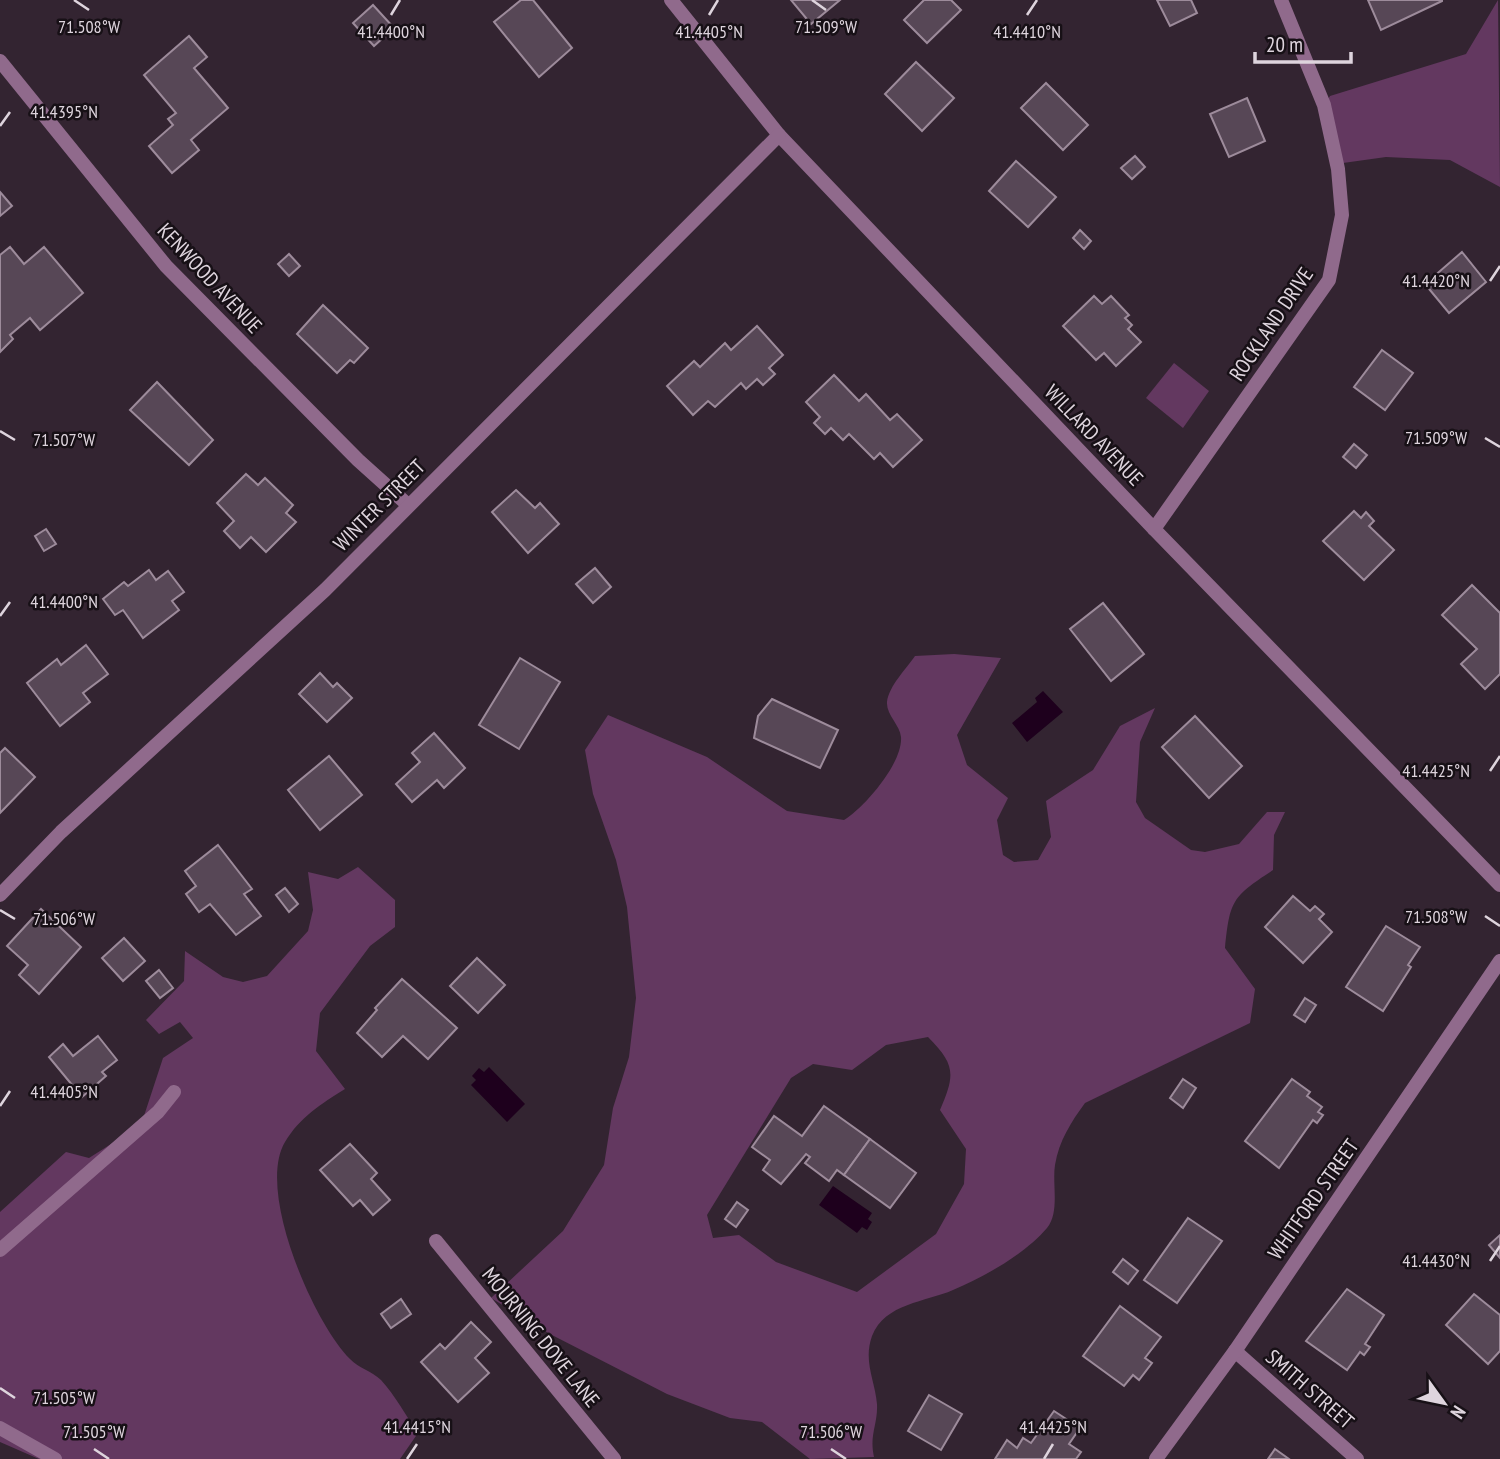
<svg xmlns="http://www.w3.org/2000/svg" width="1500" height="1459" viewBox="0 0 1500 1459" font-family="'PT Sans Narrow',sans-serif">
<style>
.green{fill:#633860;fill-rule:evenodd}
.water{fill:#1e001d}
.building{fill:#574756;stroke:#9d8b9b;stroke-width:2}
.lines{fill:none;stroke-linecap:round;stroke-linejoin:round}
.minor{stroke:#906a8c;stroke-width:14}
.ticks{fill:none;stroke:#ded4dd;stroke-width:2.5}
.labels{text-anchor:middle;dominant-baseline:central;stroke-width:5;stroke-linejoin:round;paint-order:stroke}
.street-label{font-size:21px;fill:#ded4dd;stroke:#171016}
.ticks-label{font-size:18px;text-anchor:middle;fill:#ded4dd;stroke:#171016;stroke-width:5;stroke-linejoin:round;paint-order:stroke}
</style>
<rect width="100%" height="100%" fill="#332431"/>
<g class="green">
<path d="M1498,0L1500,187L1450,160L1386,157L1343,163L1327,101L1330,96L1466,54Z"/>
<path d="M1174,363L1209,391L1183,428L1146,398Z"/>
<path d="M954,654L1001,658L957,735L967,765L1008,798L997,820L1003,855L1014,862L1038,860L1051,837L1046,801L1093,770L1120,726L1155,708L1140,742L1136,802L1145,818L1191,850L1205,852L1239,844L1267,812H1285L1274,835L1273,870C1232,897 1230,900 1225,948L1255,989L1250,1023L1085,1103C1071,1122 1059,1141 1055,1165C1052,1184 1060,1212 1047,1228C1025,1254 984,1277 953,1290C926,1302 885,1303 872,1336C863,1361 875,1380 877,1404C878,1424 869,1435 874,1457L810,1459L762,1422L730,1418L667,1394L550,1334L491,1298L563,1231L604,1165L613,1108L629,1057L636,998L627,907L616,860L593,794L585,750L608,715L707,757L787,811L844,820C864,808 903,763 901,737C900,725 886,715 887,702C889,686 906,669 915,656ZM928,1037C956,1065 955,1075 940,1110L966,1149L964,1184L936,1234L857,1292L776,1262L739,1235L713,1238L707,1215L791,1078L813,1064L852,1070L886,1045Z"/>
<path d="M358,867L395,900V927L370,946L320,1013L316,1051L345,1089C321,1104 300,1117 285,1142C256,1190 313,1322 350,1359C358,1368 372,1371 381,1380C395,1395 406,1416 418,1433L400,1459H39L0,1442V1212L66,1152L89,1158L141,1125L163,1058L193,1038L180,1022L159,1034L146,1020L184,981L185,951L223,977L243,982L267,976L308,931L313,910L308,872L338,879Z"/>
</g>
<g class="water">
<path d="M1043,691L1063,712L1027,742L1012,723L1037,702L1035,698Z"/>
<path d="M489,1067L525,1104L507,1122L471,1085L476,1080L472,1076L479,1068L484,1072Z"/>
<path d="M833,1186L872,1213L868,1219L872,1222L867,1230L862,1227L857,1233L819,1205Z"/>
</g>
<g class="building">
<path d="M521,0H533L572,48L539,77L494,22Z"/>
<path d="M791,0H840L811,24Z"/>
<path d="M924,0H951L961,10L927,43L904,20Z"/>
<path d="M1157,0H1191L1197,13L1170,26Z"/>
<path d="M1368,0H1442V1L1381,30Z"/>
<path d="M373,5L394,28L374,46L353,23Z"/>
<path d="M189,36L207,57L194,68L228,108L191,140L199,150L172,173L149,146L173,125L168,119L176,113L144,75Z"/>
<path d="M916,62L954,98L922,131L885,94Z"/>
<path d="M1046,83L1088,125L1063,150L1021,108Z"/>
<path d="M1247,98L1265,141L1229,157L1210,114Z"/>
<path d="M1135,156L1145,167L1132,179L1121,168Z"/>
<path d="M1016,161L1056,197L1028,227L989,191Z"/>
<path d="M0,192L12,206L0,216Z"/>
<path d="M1080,230L1091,241L1084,249L1073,238Z"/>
<path d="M10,247L24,264L44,247L83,293L40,330L30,318L10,335L13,339L0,352V255Z"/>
<path d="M1462,252L1486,282L1449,313L1425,284Z"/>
<path d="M289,254L300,266L289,276L278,264Z"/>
<path d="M1094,296L1102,304L1111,296L1129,315L1125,318L1132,325L1128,329L1141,342L1116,366L1104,353L1096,360L1063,326Z"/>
<path d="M323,305L368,348L354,363L350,360L337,373L297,334Z"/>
<path d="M757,326L783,355L769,368L775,374L763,385L757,379L746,389L741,383L715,407L708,401L693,415L667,386L694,361L700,367L725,343L731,350Z"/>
<path d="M1382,350L1413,373L1385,410L1354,387Z"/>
<path d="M834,375L859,401L866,394L890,420L897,414L922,440L893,467L880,453L874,459L849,434L843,440L831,428L825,434L814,423L820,417L806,402Z"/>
<path d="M157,382L213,440L189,465L130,410Z"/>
<path d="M1354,444L1367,455L1356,468L1343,457Z"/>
<path d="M246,474L258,485L265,478L293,505L286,513L296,522L266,552L251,537L240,548L224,531L234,521L217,503Z"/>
<path d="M516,490L535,508L540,503L559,524L528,553L492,512Z"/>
<path d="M1354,511L1361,518L1366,512L1374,521L1369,526L1394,550L1364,580L1323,541Z"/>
<path d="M46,529L56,544L44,551L35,536Z"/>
<path d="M595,568L611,587L593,603L576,584Z"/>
<path d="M149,570L156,580L168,571L184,592L172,601L179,610L143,638L123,610L115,615L103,599L124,582L128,586Z"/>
<path d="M1472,585L1500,613V674L1485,689L1461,664L1477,649L1442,615Z"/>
<path d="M1103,603L1144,654L1111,681L1070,629Z"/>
<path d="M86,645L108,674L83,693L90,702L60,726L27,683L57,659L61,665Z"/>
<path d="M520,658L560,682L519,749L479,725Z"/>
<path d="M320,673L333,687L337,683L352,698L327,722L299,694Z"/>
<path d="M772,699L838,730L820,768L754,738L758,716Z"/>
<path d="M1195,716L1242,766L1209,798L1162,747Z"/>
<path d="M434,733L465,768L444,788L437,780L412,802L396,784L420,762L412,753Z"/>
<path d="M5,748L35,777L0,813V753Z"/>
<path d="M329,756L362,795L320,830L288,790Z"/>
<path d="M218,845L252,889L244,894L261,916L236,935L210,904L199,912L186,894L196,886L185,871Z"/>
<path d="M285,888L298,904L289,912L276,895Z"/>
<path d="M1293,896L1310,911L1315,906L1324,914L1319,919L1332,932L1303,963L1265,927Z"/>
<path d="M41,909L81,947L39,994L19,975L28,965L7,946Z"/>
<path d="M1386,926L1420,947L1408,965L1411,967L1383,1011L1346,987Z"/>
<path d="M124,938L145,961L123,981L102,958Z"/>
<path d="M477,958L505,985L478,1013L450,986Z"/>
<path d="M159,970L173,988L160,998L146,981Z"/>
<path d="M402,979L457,1028L428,1059L403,1036L382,1057L357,1033L377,1010L375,1008Z"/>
<path d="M1305,998L1316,1005L1305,1022L1294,1015Z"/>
<path d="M98,1036L117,1060L102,1072L106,1076L82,1097L49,1057L63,1044L73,1056Z"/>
<path d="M1183,1079L1196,1088L1183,1108L1170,1098Z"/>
<path d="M1292,1079L1310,1092L1307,1096L1322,1107L1318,1112L1323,1115L1317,1123L1313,1120L1279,1168L1245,1141Z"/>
<path d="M824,1106L870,1139L844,1175L837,1170L829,1181L805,1163L810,1157L806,1154L781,1184L763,1170L770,1160L752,1147L774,1116L802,1136Z"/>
<path d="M870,1139L916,1173L890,1208L844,1175Z"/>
<path d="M350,1144L377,1173L371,1179L390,1200L373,1215L360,1200L353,1206L320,1170Z"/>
<path d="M737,1202L748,1210L736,1227L725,1219Z"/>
<path d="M1188,1218L1222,1241L1177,1303L1144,1280Z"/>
<path d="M1500,1235V1258L1489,1245Z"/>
<path d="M1123,1259L1138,1271L1128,1284L1113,1272Z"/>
<path d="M1347,1289L1384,1315L1365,1344L1370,1347L1364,1355L1360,1352L1347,1370L1306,1341Z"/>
<path d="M1474,1294L1500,1315V1351L1488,1364L1446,1325Z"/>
<path d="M401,1299L411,1314L391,1328L381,1314Z"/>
<path d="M1120,1306L1161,1337L1145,1358L1152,1363L1139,1380L1133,1375L1124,1386L1083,1356Z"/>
<path d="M471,1322L491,1342L475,1358L489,1373L458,1402L421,1362L440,1344L445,1349Z"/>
<path d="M929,1395L962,1414L941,1450L908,1431Z"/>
<path d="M1054,1411L1080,1428L1069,1444L1081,1452L1076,1459H995L1007,1440L1017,1448L1023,1438L1031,1443Z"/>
<path d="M1275,1449L1289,1459H1268Z"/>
</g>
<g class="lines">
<g class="minor">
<path d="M671,0L779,135L1154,529L1500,885"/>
<path d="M0,61L166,266L358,460L408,505"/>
<path d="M1154,529L1329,280L1342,215L1338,169L1324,105L1281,0"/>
<path d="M0,895L61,832L325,590L779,135"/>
<path d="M436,1241L614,1459"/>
<path d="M0,1250L158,1112L174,1092"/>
<path d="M1235,1351L1357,1459"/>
<path d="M0,1428L55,1459"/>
<path d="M1156,1459L1235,1351L1500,961"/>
</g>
</g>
<path class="ticks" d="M74,0L89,10M812,0L826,10M391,15L400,0M709,15L718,0M1027,15L1037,0M0,126L10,112M1490,281L1500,266M0,431L15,440M1485,438L1500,447M0,616L10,602M1490,771L1500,756M0,910L15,919M1485,916L1500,926M0,1106L10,1091M1490,1261L1500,1246M0,1388L15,1398M94,1449L109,1459M831,1449L846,1459M407,1459L417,1444M1044,1459L1053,1444"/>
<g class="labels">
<g class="street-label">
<text transform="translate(210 278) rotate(47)">KENWOOD AVENUE</text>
<text transform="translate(1271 324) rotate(-56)">ROCKLAND DRIVE</text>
<text transform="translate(1094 435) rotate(46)">WILLARD AVENUE</text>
<text transform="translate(379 505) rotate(-45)">WINTER STREET</text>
<text transform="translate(1313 1199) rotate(-55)">WHITFORD STREET</text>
<text transform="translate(541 1337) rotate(51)">MOURNING DOVE LANE</text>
<text transform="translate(1310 1389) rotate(41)">SMITH STREET</text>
</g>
</g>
<g class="ticks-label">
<text x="89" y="33">71.508°W</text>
<text x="826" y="33">71.509°W</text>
<text x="391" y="38">41.4400°N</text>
<text x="709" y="38">41.4405°N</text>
<text x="1027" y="38">41.4410°N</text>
<text x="64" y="118">41.4395°N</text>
<text x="1436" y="287">41.4420°N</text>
<text x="1436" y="444">71.509°W</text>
<text x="64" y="446">71.507°W</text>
<text x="64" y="608">41.4400°N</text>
<text x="1436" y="777">41.4425°N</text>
<text x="1436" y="923">71.508°W</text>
<text x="64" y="925">71.506°W</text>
<text x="64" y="1098">41.4405°N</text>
<text x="1436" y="1267">41.4430°N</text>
<text x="64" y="1404">71.505°W</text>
<text x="417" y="1433">41.4415°N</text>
<text x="1053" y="1433">41.4425°N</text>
<text x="94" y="1438">71.505°W</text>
<text x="831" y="1438">71.506°W</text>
</g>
<g transform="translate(1444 1403) rotate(123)" stroke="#171016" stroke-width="5" paint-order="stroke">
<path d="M0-5L12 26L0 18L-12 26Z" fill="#ded4dd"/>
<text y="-10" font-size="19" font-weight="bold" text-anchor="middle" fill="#ded4dd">N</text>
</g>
<path d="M1255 52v10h96v-10" fill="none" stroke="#ded4dd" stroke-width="3.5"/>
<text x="1266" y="52" font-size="21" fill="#ded4dd" stroke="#171016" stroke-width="5" paint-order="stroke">20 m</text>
</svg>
